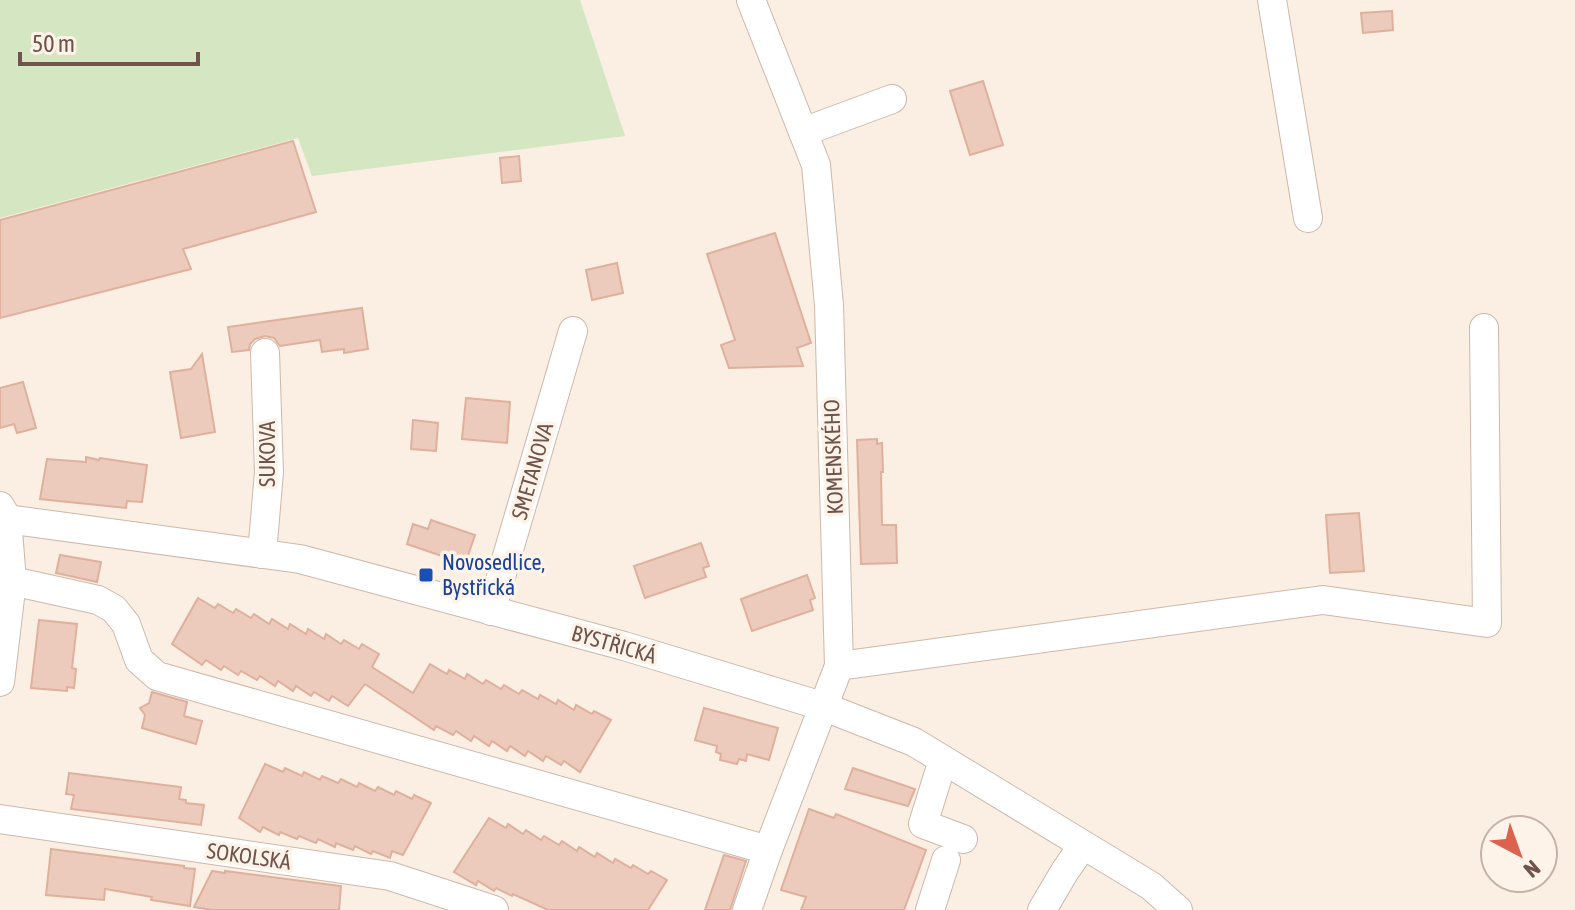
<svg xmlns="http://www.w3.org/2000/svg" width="1575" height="910" viewBox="0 0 1575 910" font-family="'Asap Condensed',sans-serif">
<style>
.green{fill:#d4e6c2}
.building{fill:#edcbbc;stroke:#dfb09d;stroke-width:2}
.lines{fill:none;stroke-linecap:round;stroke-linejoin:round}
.minor-casing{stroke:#cdb8ad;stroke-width:30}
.minor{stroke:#fff;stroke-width:28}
.transit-dot{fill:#1a4fb4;stroke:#fef3e8;stroke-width:3}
.labels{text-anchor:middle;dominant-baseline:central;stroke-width:7;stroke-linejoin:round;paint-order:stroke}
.street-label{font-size:22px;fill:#70544b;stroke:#fef3e8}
.transit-label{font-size:22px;fill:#164399;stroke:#fef3e8;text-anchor:start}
</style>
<rect width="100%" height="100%" fill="#faefe2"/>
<path class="green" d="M0,0H580L625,136L312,176L298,138L0,218Z"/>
<g class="building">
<path d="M1392,11L1393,30L1363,33L1361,13Z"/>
<path d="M983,81L1003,145L970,155L950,91Z"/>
<path d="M293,141L316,212L183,249L191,269L0,318V220Z"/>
<path d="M519,156L521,181L502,183L500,158Z"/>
<path d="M775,233L811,343L797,348L803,366L729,368L721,345L735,340L707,254Z"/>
<path d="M617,263L623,293L592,300L586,270Z"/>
<path d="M362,308L368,349L344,353V349L322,352L320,340L280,346L274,338L265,336L255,339L250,344L249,350L232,352L228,327Z"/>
<path d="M202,354L215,432L181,438L170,372L191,369Z"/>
<path d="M23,382L36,428L17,433L14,424L0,428V388Z"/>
<path d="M466,398L510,402L507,443L462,439Z"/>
<path d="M413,420L438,423L436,451L411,449Z"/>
<path d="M877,439V444L882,443L883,472H881L882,525H896L897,563L861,564L857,440Z"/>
<path d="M86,457L99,460L100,458L147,465L142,502L127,501L126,508L40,499L47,459L86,462Z"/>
<path d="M1359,513L1364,571L1330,573L1326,515Z"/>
<path d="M431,520L475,535L465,564L407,544L413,524L428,529Z"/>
<path d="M701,543L709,566L703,568L706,577L645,598L634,566Z"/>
<path d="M60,555L101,562L97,582L56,573Z"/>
<path d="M807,575L815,598L810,600L813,610L752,631L741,599Z"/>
<path d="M198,598L215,608L218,604L233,613L236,609L251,618L254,614L269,624L272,619L288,629L290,624L306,634L308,629L324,639L326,634L341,644L344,640L359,649L362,644L379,654L372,667L413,693L430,664L447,674L449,670L465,679L467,674L483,684L486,680L501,689L504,685L519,694L522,690L538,699L540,695L556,704L558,700L574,710L576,705L592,714L594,711L611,720L580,772L564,761L561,765L546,756L543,761L528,751L525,756L510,746L507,751L492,741L489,746L474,736L471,741L456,731L453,735L436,726L434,730L365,684L348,706L332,696L329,701L314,692L311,696L296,686L293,691L278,681L275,686L260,676L257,680L241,671L238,675L224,666L221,670L206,660L202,665L172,644Z"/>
<path d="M39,620L77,624L72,668L76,669L74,688L67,687V691L31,688Z"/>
<path d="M152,692L187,702L184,716L202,721L196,744L142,728L145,715L140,708L149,703Z"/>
<path d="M704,708L778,728L769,760L747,754L746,761L739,759L737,764L720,760L721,754L716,752L717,746L695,740Z"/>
<path d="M265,764L283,772L285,768L302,776L304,772L320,780L322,776L338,783L341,779L357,787L359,783L375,791L378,787L394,795L396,791L412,799L414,795L431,803L403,855L392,851L390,858L373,851L371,854L355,846L353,850L336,843L335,847L318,839L316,843L299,836L297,839L280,832L279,835L263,827L260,832L239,818Z"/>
<path d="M853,768L915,789L908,806L845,789Z"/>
<path d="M69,773L181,787L179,799L186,800V803L204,805L201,825L71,809L74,795L66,794Z"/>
<path d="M809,809L834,818L836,814L926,850L904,910H801L806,897L781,890Z"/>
<path d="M489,818L506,828L508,824L523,834L526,830L541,840L544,836L559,845L562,841L577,851L579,847L595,857L597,853L613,863L615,859L631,868L633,865L648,874L651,871L667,880L648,910H548L513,894L512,896L496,888L494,891L478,881L476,885L454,872Z"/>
<path d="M51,849L184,866V868L195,869L190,906L151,900L152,897L105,889L104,900L46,895Z"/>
<path d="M724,855L746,861L730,910H705Z"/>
<path d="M212,871L225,873V871L341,886L339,910H212L194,907Z"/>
</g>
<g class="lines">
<g class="minor-casing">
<g id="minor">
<path d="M1272,0L1308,218"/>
<path d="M803,132L892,99"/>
<path d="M0,506L7,518L12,581L0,682"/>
<path d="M0,518L300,559L624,646L822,706L914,742L1151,886L1178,910"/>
<path d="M262,554L269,472L265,353"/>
<path d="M12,581L98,600L114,609L126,624L139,660L157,676L768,850"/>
<path d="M491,611L573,331"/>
<path d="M839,666L1323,600L1487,623L1484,328"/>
<path d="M943,760L923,824L963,839"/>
<path d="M0,819L390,876L494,910"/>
<path d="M747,910L768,850L839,666L829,305L816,165L751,0"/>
<path d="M930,910L946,860"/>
<path d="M1042,910L1065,871L1083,845"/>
</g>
</g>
<use href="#minor" class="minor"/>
</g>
<rect class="transit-dot" x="418" y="567" width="16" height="16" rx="4"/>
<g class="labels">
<g class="street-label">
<text transform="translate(267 454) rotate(-90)">SUKOVA</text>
<text transform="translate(833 457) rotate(-92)">KOMENSKÉHO</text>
<text transform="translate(532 471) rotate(-74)">SMETANOVA</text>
<text transform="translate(614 644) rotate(16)">BYSTŘICKÁ</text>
<text transform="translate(249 856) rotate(8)">SOKOLSKÁ</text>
</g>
<g class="transit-label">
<text x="442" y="562">Novosedlice,<tspan x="442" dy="25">Bystřická</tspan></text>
</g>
</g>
<g transform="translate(1519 854) rotate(139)"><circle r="38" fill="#fef3e8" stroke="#c5b3a9" stroke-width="2"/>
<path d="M0-6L14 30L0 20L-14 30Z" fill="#dc624f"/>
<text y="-12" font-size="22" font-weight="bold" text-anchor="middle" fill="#70544b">N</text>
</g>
<path d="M20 52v12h178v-12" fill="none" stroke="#70544b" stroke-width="4"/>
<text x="32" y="52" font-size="24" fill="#70544b" stroke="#fef3e8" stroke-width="6" paint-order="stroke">50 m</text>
</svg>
